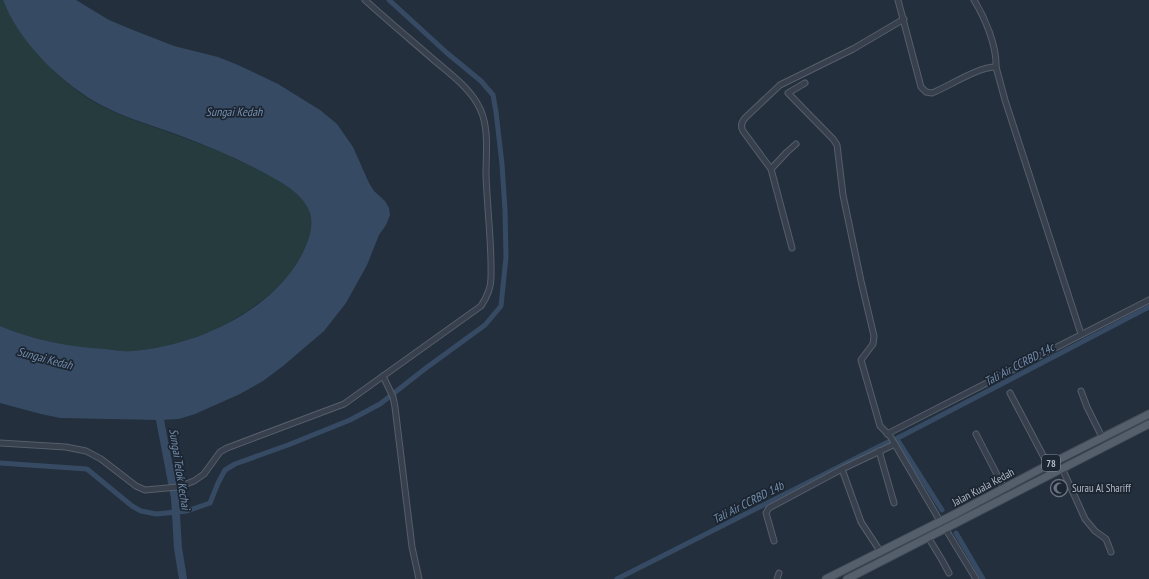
<svg xmlns="http://www.w3.org/2000/svg" width="1149" height="579" viewBox="0 0 1149 579" font-family="'PT Sans Narrow',sans-serif">
<style>
.green{fill:#253b3d}
.water{fill:#364b63}
.lines{fill:none;stroke-linecap:round;stroke-linejoin:round}
.canal{stroke:#364b63;stroke-width:5}
.river{stroke:#364b63;stroke-width:8}
.minor-casing{stroke:#555e6a;stroke-width:7}
.major-casing{stroke:#434c58;stroke-width:9}
.minor{stroke:#37404c;stroke-width:5}
.major{stroke:#555f6c;stroke-width:7}
.labels{text-anchor:middle;dominant-baseline:central;stroke-width:3.5;stroke-linejoin:round;paint-order:stroke}
.shield{fill:#1c2531;stroke:#858e9b;stroke-width:1}
.shield-label{font-size:10px;font-weight:bold;fill:#b2bbc8}
.street-label{font-size:11px;fill:#b2bbc8;stroke:#1c2531}
.poi-label{font-size:11px;fill:#b2bbc8;stroke:#1c2531;text-anchor:start}
.water-label{font-size:12px;font-style:italic;fill:#728dab;stroke:#1c2531}
</style>
<rect width="100%" height="100%" fill="#232f3c"/>
<path class="green" d="M0,0H3C8,12 15,22 23,33C44,63 68,88 101,106C125,118 151,126 176,135C208,146 239,159 268,175C284,184 304,194 310,213C316,232 301,259 290,273C277,290 261,302 244,313C211,335 171,348 132,351C123,352 113,350 105,350C68,347 34,340 0,326Z"/>
<path class="water" d="M3,0H76L109,20L133,30L174,46L218,57L238,65L278,84L320,110L337,124L353,147L369,183L374,191L385,201L389,208L390,215L386,225L379,235L367,265L346,303L324,331L283,366L263,381L240,394L195,414L179,419L160,420L60,418L41,414L0,403V326C34,340 68,347 105,349C114,350 123,352 132,351C188,347 255,319 290,273C301,259 316,232 310,213C303,194 284,184 268,175C239,159 208,146 176,134C151,125 125,118 101,105C62,84 19,42 3,0Z"/>
<g class="lines">
<g class="canal">
<path d="M897,439L942,510"/>
<path d="M894,440L1149,307"/>
<path d="M0,463L87,469L132,506L141,511L156,514L187,511L210,503L218,483L225,470L235,464L288,445L350,420L380,404L426,368L485,325L501,306L506,257L505,210L502,164L496,112L493,95L481,81L447,53L389,0"/>
<path d="M956,533L983,579"/>
<path d="M617,579L888,442"/>
</g>
<path class="river" d="M157,410L160,420L175,498L178,548L183,579"/>
<g class="minor-casing">
<g id="minor">
<path d="M898,0L921,87L926,92L932,93C950,86 977,67 996,67L1005,100L1081,334"/>
<path d="M974,0C985,18 997,46 996,67"/>
<path d="M805,83L788,93L833,139L837,145L843,195L861,281L874,336L873,344L861,360L880,426L890,436L940,521"/>
<path d="M771,169L787,152L796,144"/>
<path d="M792,248L771,169L743,131C740,126 742,121 746,117L780,85L853,49L904,19"/>
<path d="M383,376L393,397L395,407L412,547L419,579"/>
<path d="M1081,391L1087,407L1102,437"/>
<path d="M1010,393L1048,465"/>
<path d="M887,434L1149,300"/>
<path d="M976,434L1004,488"/>
<path d="M0,443L66,447L86,451L101,459L136,486L145,490L178,487L194,481L204,474L220,452L227,448L344,404L481,306C487,297 491,288 491,278C492,244 487,208 486,174C486,150 490,124 477,103C467,86 449,73 434,60C411,40 388,21 365,0"/>
<path d="M879,451L894,503"/>
<path d="M1062,468L1085,519L1095,531L1106,539L1111,552"/>
<path d="M842,469L861,522L880,551"/>
<path d="M945,528L976,579"/>
<path d="M928,537L942,560L949,573"/>
<path d="M774,541L766,513L769,508L842,469L895,444"/>
<path d="M777,579L779,573"/>
</g>
</g>
<g class="major-casing">
<g id="major">
<path d="M826,579L955,514L1048,465L1149,414"/>
<path d="M847,579L1149,424"/>
</g>
</g>
<use href="#minor" class="minor"/>
<use href="#major" class="major"/>
</g>
<defs>
<g id="mosque-ring" transform="scale(0.9)"><circle r="9.5" fill="#1c2531" stroke="#6b7280" stroke-width="1.5"/><path d="M3.5-4.9A6 6 0 1 0 3.5 4.9A5 5 0 1 1 3.5-4.9Z" fill="#6b7280"/></g>
</defs>
<g fill-rule="evenodd">
<use href="#mosque-ring" x="1059" y="488"/>
</g>
<g class="labels">
<rect class="shield" x="1042" y="455" width="18" height="16" rx="3"/>
<g class="shield-label">
<text x="1051" y="463">78</text>
</g>
<g class="street-label">
<text transform="translate(983 487) rotate(-28)">Jalan Kuala Kedah</text>
</g>
<g class="poi-label">
<text x="1072" y="488">Surau Al Shariff</text>
</g>
<g class="water-label">
<text x="234" y="111">Sungai Kedah</text>
<text transform="translate(45 358) rotate(15)">Sungai Kedah</text>
<text transform="translate(1019 364) rotate(-28)">Tali Air CCRBD 14c</text>
<text transform="translate(180 469) rotate(81)">Sungai Telok Kechai</text>
<text transform="translate(748 502) rotate(-27)">Tali Air CCRBD 14b</text>
</g>
</g>
</svg>
